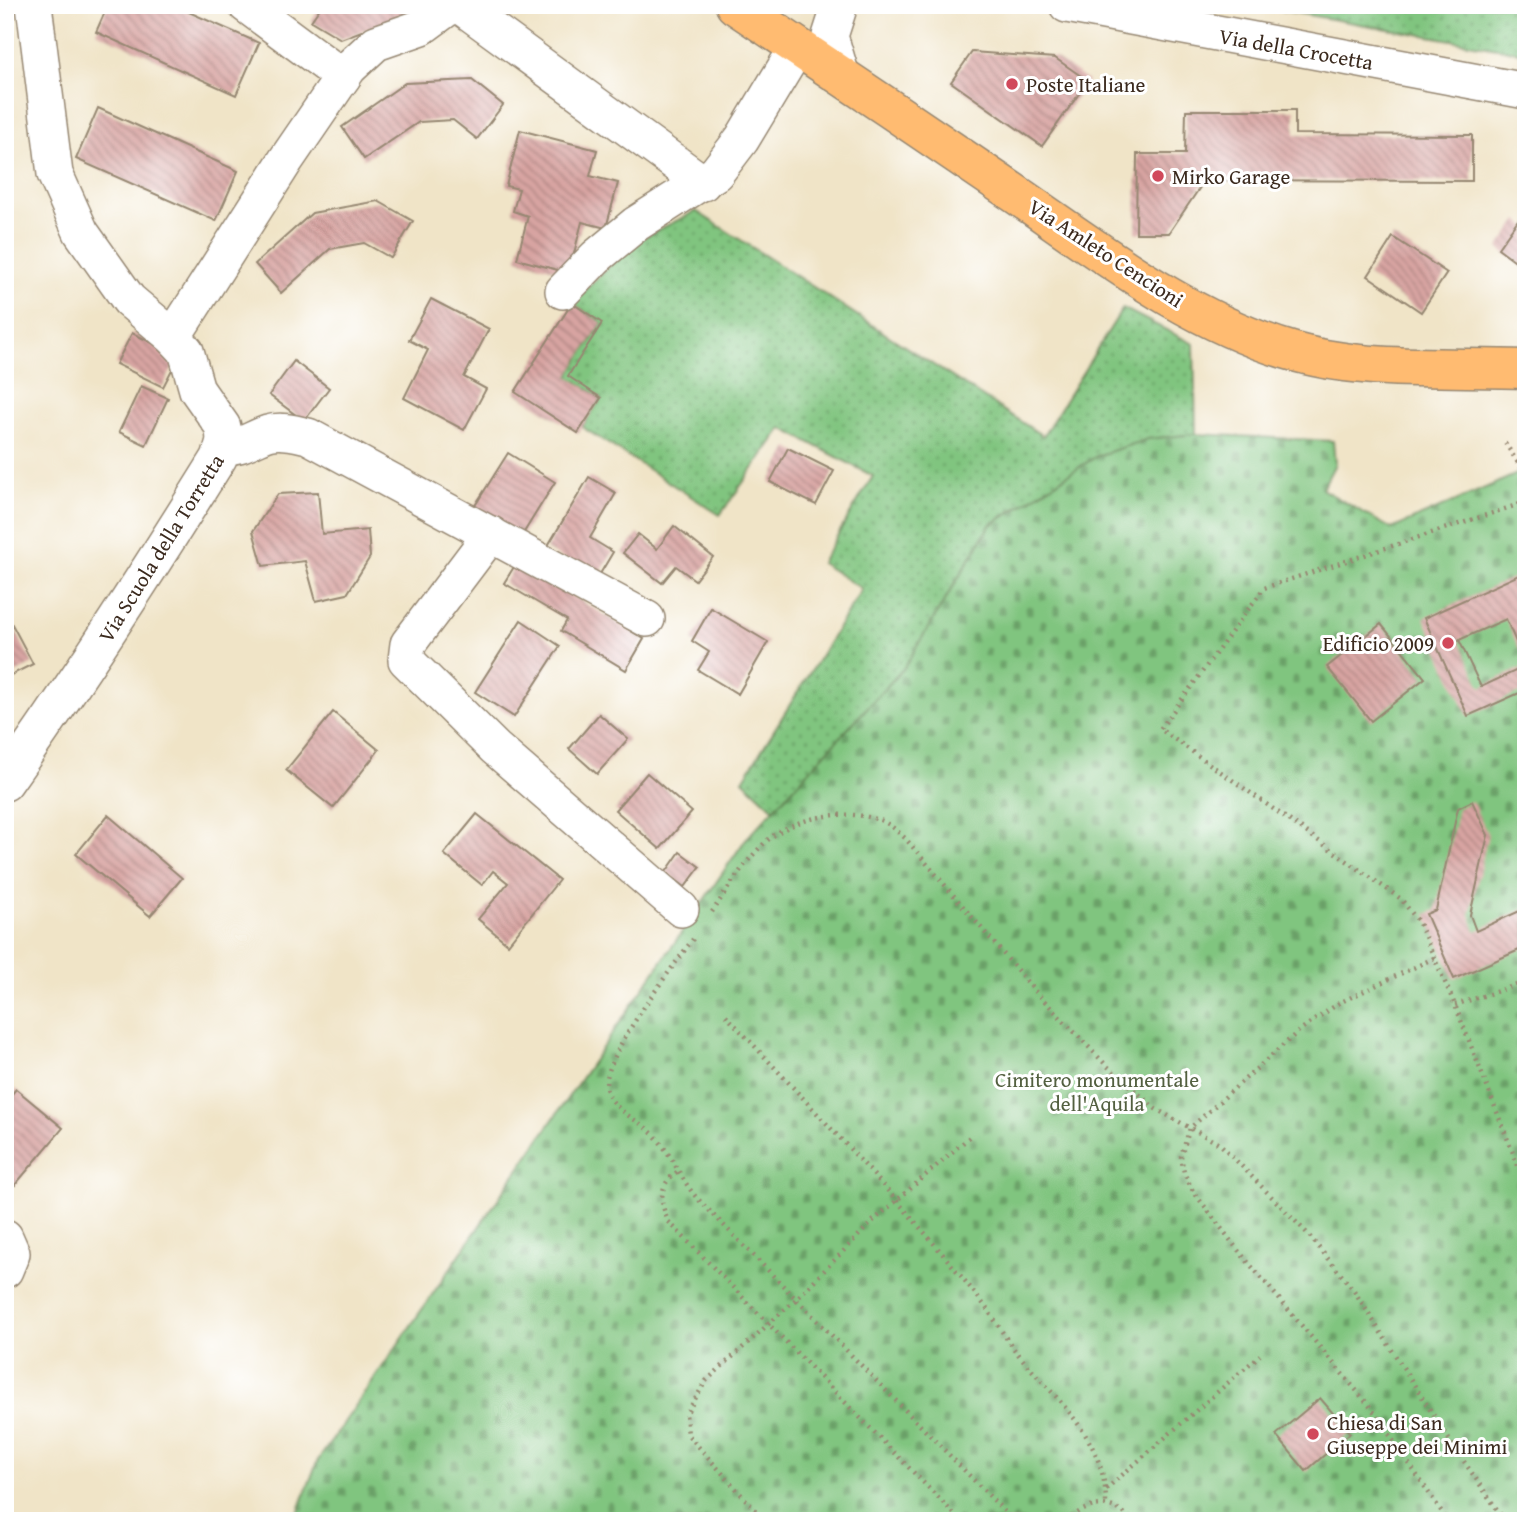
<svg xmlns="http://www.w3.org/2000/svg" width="1531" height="1526" viewBox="0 0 1531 1526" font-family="'Gentium Book Plus',serif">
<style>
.grass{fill:url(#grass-dots);stroke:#5e784e;stroke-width:2}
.cemetery{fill:url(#cemetery-stones);stroke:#5e784e;stroke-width:2}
.building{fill:url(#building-back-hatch)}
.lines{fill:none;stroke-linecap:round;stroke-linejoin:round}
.minor-casing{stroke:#968772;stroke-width:38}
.major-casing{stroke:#968772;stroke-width:41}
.path{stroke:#968772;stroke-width:4.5;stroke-dasharray:2 5;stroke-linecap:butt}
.minor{stroke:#fff;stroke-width:35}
.major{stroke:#ffbb71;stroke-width:38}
.poi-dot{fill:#d1495b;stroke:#fff;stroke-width:2.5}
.labels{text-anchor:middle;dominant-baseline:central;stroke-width:6;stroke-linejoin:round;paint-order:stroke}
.street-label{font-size:21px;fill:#3b2a1e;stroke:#fff}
.poi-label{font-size:21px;fill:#3b2a1e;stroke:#fff;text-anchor:start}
.park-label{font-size:21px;fill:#536040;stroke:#fff}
</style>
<defs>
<pattern id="grass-dots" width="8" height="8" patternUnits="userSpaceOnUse" patternTransform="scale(1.75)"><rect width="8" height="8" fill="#80c57f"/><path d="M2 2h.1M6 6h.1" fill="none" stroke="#6aa067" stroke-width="1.8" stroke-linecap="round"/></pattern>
<pattern id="cemetery-stones" width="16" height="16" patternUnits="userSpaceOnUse" patternTransform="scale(1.75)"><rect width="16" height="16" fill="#80c57f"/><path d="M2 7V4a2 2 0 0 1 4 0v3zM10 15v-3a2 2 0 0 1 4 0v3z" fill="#6aa067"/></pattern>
<pattern id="building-back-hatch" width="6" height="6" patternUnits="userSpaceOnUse" patternTransform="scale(1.75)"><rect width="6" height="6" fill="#d8a4a2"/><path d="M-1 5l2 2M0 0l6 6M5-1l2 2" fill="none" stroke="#b08683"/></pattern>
</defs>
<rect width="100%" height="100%" fill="#fff"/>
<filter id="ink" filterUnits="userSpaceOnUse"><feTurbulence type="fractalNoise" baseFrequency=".0143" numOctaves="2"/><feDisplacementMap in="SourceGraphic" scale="14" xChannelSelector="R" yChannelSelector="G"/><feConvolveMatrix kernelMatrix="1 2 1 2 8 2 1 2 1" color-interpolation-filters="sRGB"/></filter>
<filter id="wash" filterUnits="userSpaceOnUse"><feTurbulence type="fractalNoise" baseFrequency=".00686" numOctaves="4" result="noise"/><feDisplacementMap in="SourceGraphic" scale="28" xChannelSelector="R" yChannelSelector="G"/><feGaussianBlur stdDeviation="1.57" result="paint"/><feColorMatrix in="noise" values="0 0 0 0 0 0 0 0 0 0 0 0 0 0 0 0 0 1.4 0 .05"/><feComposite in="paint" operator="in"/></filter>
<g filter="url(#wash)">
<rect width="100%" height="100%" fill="#f0e4c7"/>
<g class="grass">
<path d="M1251,5H1526V53Z"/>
<path d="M696,211L1043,436L1123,308L1194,344L1196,434L1148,439L1097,456L990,525L904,668L774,809L743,780L862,589L821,563L873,476L782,428L720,515L582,427L601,398L568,376L602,323L572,303L634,242Z"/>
</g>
<path class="cemetery" d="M1196,434L1333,441L1335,464L1322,489L1392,529L1526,470V1521H295L317,1462L746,839L904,668L990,526L1097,456L1148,439Z"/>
<g id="blocks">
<g class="building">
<path d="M108,5H173L259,43L236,95L96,32Z"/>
<path d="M322,5H429L341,39L311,21Z"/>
<path d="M972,52L1055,58L1088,81L1042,146L951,82Z"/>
<path d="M472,80L503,105L477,139L453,120L419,122L364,159L342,127L405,83Z"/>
<path d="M98,108L238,171L216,221L76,159Z"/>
<path d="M1186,110H1295V134L1472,135V181L1205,180L1169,233H1136L1137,154H1185Z"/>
<path d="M520,130L597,150L590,176L618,183L606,228L582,222L569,273L517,259L528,216L513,211L519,189L506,186Z"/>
<path d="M378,201L413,221L391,258L364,243L330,249L281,293L255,264L312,213Z"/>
<path d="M1518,220L1526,226V262L1522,266L1498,248Z"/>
<path d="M1393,237L1447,273L1421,312L1368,276Z"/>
<path d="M431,299L489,329L464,377L486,389L464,430L404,398L428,350L409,340Z"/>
<path d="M572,303L602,323L568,376L601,398L578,433L515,392Z"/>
<path d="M132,333L179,356L163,387L116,364Z"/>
<path d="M294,361L329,388L304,421L269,395Z"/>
<path d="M141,386L168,398L146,445L119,432Z"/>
<path d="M788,448L834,471L816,505L770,482Z"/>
<path d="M508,453L555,482L518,542L471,512Z"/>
<path d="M589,477L616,493L590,538L613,552L597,579L546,549Z"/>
<path d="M318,492L322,534L368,530L370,557L347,594L316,601L305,561L263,566L253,531L278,494Z"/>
<path d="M674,526L713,557L695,580L676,566L662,583L623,553L638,534L657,549Z"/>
<path d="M517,562L644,639L626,670L561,631L567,620L504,583Z"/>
<path d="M1521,574L1526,585V646L1519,649L1506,619L1459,640L1481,687L1526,666V690L1468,716L1424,618Z"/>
<path d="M711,608L768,642L738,694L698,670L709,652L692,641Z"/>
<path d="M5,611L33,664L5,678Z"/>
<path d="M521,620L560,646L514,717L475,692Z"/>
<path d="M1381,624L1425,678L1371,721L1327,667Z"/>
<path d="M333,712L379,750L333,808L286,770Z"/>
<path d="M599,714L628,739L597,774L569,749Z"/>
<path d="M647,773L692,812L660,849L615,810Z"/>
<path d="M1472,801L1488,835L1470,915L1476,931L1524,909L1526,947L1454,979L1426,914L1436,910L1458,808Z"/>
<path d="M477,814L559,880L508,944L478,919L508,883L493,871L482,885L444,854Z"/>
<path d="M108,815L182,878L150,916L76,854Z"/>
<path d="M680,852L700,867L685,887L666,872Z"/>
<path d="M16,1089L63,1128L15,1185L5,1177V1102Z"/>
<path d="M1320,1398L1350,1433L1306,1471L1276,1435Z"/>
</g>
</g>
</g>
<g filter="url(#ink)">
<use href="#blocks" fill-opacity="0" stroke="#968772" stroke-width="2"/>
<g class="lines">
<g class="minor-casing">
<g id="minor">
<path d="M246,5L343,77"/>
<path d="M459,5L703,183"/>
<path d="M840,5L830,36L842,76"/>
<path d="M1067,5L1526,91"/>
<path d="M563,291L596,257L636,224L716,173L742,139L798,46"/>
<path d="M173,337L286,160L349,68L376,43L422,27L452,5"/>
<path d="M223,446C240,449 252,438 268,433C281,429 295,433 308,436L647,619"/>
<path d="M491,534L408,644L406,660L495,748L681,909"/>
<path d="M5,783C80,677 150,569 219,458L224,441L223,427L197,390L186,351L173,337L129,300L81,232L55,174L34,5"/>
<path d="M5,1237L12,1253L5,1270"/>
</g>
</g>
<g class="major-casing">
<path id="major" d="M735,5C830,68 923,131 1017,195C1104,255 1195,325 1298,353C1368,372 1454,366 1526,369"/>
</g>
<g class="path">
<path d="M1505,443L1526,475"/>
<path d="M1526,502L1264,588L1160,729L1401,899L1418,921L1455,1005L1526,1186"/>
<path d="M712,912C729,887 746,859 769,839C796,817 846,808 879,820C889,823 897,831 905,838L1034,990L1106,1065L1156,1109L1221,1145L1306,1232L1353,1289L1452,1444L1505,1521"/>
<path d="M693,939C674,966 597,1063 607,1091C614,1112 640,1120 654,1135C671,1153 680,1178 696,1197L1014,1521"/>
<path d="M1434,958L1339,1003L1300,1030L1190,1128L1181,1156L1184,1173L1193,1191L1237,1249L1372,1409L1448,1521"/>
<path d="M1455,1005L1526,982"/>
<path d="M726,1015C812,1109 902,1201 981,1301C993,1316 1002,1333 1014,1349C1052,1397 1106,1435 1106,1504"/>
<path d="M677,1172C658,1185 660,1202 668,1221L961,1521"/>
<path d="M1106,1489L1260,1355"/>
<path d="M765,1521L688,1435L686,1414L706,1381L796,1299L873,1221L973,1134"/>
<path d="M1066,1521C1088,1503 1112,1497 1132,1521"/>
</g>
<use href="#minor" class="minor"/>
<use href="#major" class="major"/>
</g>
</g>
<g class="poi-dot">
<circle cx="1012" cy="84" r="7"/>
<circle cx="1158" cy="176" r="7"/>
<circle cx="1448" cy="643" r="7"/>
<circle cx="1313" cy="1434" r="7"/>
</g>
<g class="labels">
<g class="street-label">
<text transform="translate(1296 49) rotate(10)">Via della Crocetta</text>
<text transform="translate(1106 253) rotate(33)">Via Amleto Cencioni</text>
<text transform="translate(161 548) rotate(-58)">Via Scuola della Torretta</text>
</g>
<g class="poi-label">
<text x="1026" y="84">Poste Italiane</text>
<text x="1172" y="176">Mirko Garage</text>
<text x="1434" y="643" text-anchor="end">Edificio 2009</text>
<text x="1327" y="1422">Chiesa di San<tspan x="1327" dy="24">Giuseppe dei Minimi</tspan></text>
</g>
<g class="park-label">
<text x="1097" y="1079">Cimitero monumentale<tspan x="1097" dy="24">dell'Aquila</tspan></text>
</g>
</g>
<rect width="1531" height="1526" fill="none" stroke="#fff" stroke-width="28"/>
</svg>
